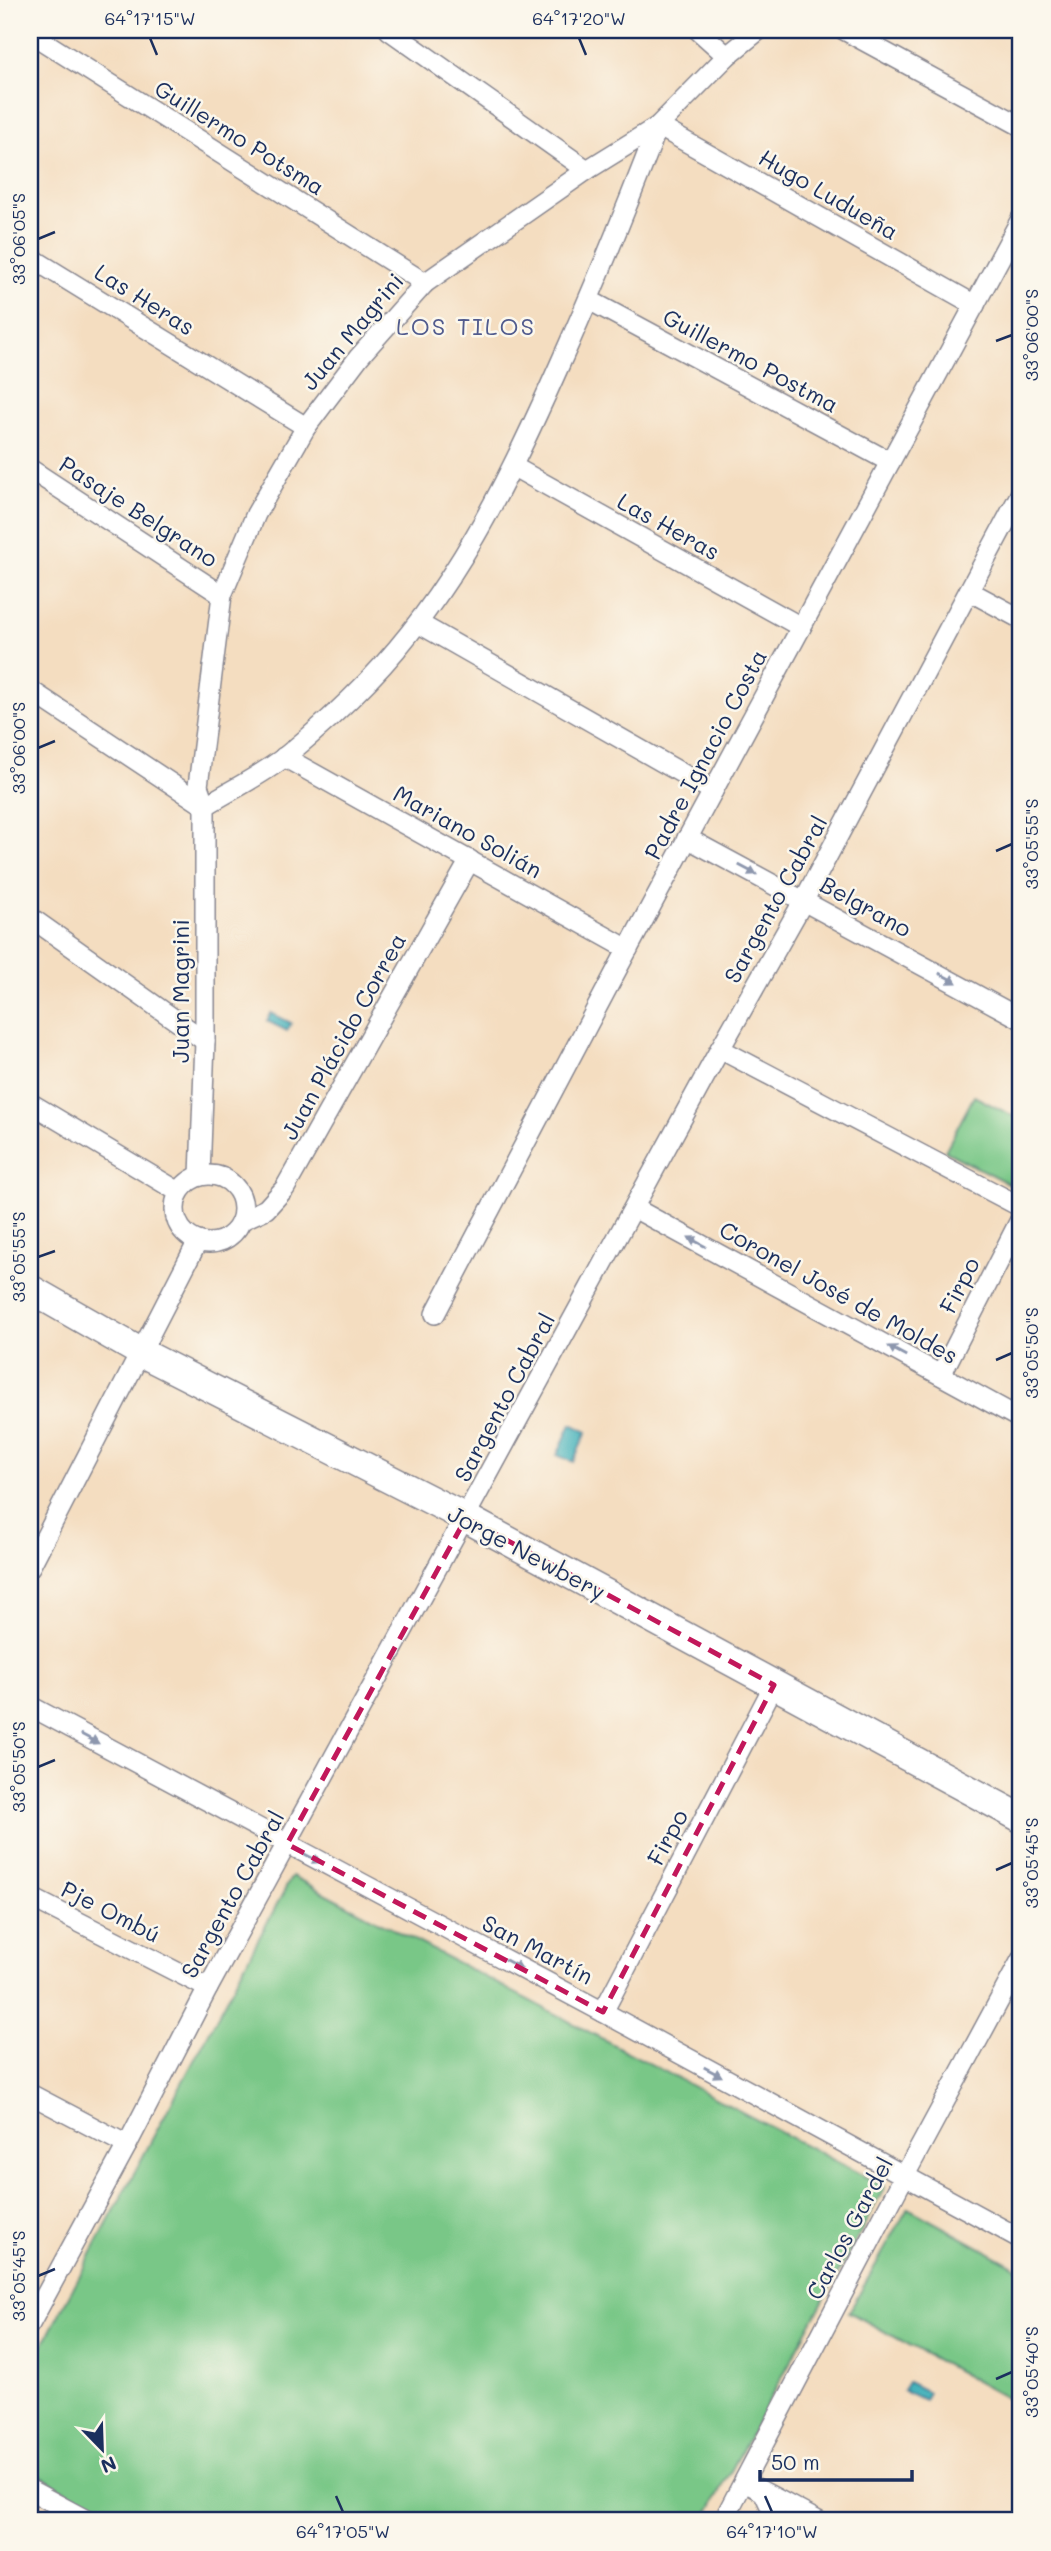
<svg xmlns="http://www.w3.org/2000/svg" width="1051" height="2551" viewBox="0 0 1051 2551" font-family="Mali,sans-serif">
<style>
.green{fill:#79c787;stroke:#4a7b72;stroke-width:2}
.water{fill:#3fb0b9;stroke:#2d708c;stroke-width:2}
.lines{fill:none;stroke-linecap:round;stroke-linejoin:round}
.street-casing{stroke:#88868f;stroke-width:22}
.secondary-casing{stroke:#88868f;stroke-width:31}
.street{stroke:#fff;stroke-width:19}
.secondary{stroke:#fff;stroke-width:28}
.oneway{fill:#8d97ae}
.marked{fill:none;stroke:#c2185b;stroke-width:5;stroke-dasharray:14 9;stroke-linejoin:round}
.ticks{fill:none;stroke:#1b2f5e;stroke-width:2.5}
.labels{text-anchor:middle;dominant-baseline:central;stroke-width:5;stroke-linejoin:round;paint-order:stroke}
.street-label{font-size:23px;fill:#1b2f5e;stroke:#fbf7ec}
.neighbourhood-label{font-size:24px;letter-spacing:2px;fill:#525c8e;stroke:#fbf7ec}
.neatline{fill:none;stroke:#1b2f5e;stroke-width:2.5}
.ticks-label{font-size:18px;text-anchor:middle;fill:#1b2f5e}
</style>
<rect width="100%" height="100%" fill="#fbf7ec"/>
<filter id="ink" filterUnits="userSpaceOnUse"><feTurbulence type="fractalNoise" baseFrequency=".0143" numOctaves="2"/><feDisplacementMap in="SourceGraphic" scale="14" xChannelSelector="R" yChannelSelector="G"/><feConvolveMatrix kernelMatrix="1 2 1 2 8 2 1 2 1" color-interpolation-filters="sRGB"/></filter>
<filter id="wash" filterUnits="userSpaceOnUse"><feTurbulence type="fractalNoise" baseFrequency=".00686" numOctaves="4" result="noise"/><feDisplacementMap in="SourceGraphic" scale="28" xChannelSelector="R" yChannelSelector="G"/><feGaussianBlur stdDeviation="1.57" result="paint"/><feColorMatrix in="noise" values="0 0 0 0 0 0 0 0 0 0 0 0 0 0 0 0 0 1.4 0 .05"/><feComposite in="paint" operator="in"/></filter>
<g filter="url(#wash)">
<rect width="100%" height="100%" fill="#f4ddc0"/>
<g class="green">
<path d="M974,1096L1021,1120V1190L945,1151Z"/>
<path d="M292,1876L885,2187L704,2521H122L30,2471V2369Z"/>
<path d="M908,2208L1021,2270V2406L849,2312Z"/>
</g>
<g class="water">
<path d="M271,1013L291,1023L287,1031L267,1021Z"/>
<path d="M571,1424L587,1432L573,1462L557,1455Z"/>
<path d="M908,2382L928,2392L924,2400L903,2390Z"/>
</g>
</g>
<g filter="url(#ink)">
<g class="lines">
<g class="street-casing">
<g id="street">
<path d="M389,30L587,170"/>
<path d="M698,30L727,56"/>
<path d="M844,30L1021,126"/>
<path d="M30,33L425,283"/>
<path d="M30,257L306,427"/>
<path d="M589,300L890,462"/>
<path d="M514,467L801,627"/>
<path d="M30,469L222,595"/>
<path d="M969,591L1021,619"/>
<path d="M418,623L713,791"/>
<path d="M30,690L205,806C231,790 262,775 286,756C314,733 343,707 368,681C453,593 506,485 555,375C592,293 626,210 658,126L975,305"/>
<path d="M284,757L628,949"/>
<path d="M687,838L1021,1019"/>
<path d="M30,917L205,1041"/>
<path d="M720,1049L1021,1207"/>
<path d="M30,1103L179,1192"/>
<circle cx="209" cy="1209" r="34"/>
<path d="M200,1176L205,1041V806L198,786L222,595L256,514L306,427L359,357L425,283L587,170L658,126L727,56L759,30"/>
<path d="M634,1208L1021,1419"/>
<path d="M242,1220L266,1209L285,1188L470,860"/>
<path d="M435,1314L623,958L1021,219"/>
<path d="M941,1375L1021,1218"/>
<path d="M30,1567L198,1241"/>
<path d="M30,1706L603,2012L1021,2239"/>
<path d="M30,1897L208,1988"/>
<path d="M603,2012L774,1685"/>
<path d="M30,2094L127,2145"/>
<path d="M30,2324L127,2145L208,1988L720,1049L804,900L1021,493"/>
<path d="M745,2482L818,2521"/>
<path d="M30,2490L88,2521"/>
<path d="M764,2493L777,2521"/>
<path d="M723,2521L905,2175L1021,1960"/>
</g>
</g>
<g class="secondary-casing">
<path id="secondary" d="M30,1289L142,1353L466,1518L1021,1818"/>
</g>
<use href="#street" class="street"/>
<use href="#secondary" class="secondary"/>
</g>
<defs><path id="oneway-solid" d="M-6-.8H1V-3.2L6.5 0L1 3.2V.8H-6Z" transform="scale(1.75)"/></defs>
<g class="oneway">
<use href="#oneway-solid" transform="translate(748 870) rotate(28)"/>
<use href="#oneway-solid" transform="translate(948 978) rotate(29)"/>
<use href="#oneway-solid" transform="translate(697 1242) rotate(-151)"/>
<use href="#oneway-solid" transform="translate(897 1351) rotate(-151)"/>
<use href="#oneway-solid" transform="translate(90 1739) rotate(28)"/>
<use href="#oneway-solid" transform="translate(312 1858) rotate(28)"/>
<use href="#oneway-solid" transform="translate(513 1964) rotate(28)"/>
<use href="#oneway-solid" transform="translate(713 2072) rotate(28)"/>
</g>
</g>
<path class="marked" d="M466,1518L774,1685L603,2012L287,1844Z"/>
<path class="ticks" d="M150,38L157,55M579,38L586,55M38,239L55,232M996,341L1012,335M38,748L55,741M996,851L1012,844M38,1257L55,1251M996,1360L1012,1353M38,1767L55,1760M996,1870L1012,1863M38,2276L55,2269M996,2379L1012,2372M336,2496L343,2512M765,2496L772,2512"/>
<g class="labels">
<g class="street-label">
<text transform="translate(240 137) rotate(32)">Guillermo Potsma</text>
<text transform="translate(829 194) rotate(30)">Hugo Ludueña</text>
<text transform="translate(145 299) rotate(32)">Las Heras</text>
<text transform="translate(352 331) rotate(-50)">Juan Magrini</text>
<text transform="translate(751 360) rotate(28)">Guillermo Postma</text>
<text transform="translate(139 511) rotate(33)">Pasaje Belgrano</text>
<text transform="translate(669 526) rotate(29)">Las Heras</text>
<text transform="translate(705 754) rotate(-62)">Padre Ignacio Costa</text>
<text transform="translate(468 831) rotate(29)">Mariano Solián</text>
<text transform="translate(775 899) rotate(-61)">Sargento Cabral</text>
<text transform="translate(866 906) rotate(29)">Belgrano</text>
<text transform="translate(180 991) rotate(-90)">Juan Magrini</text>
<text transform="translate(343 1036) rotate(-61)">Juan Plácido Correa</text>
<text transform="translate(959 1285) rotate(-63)">Firpo</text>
<text transform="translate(839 1292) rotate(29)">Coronel José de Moldes</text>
<text transform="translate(504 1397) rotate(-62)">Sargento Cabral</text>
<text transform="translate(527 1552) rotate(28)">Jorge Newbery</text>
<text transform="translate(667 1837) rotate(-62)">Firpo</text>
<text transform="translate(232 1894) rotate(-61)">Sargento Cabral</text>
<text transform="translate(111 1911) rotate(27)">Pje Ombú</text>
<text transform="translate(538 1949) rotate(28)">San Martín</text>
<text transform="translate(849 2228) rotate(-62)">Carlos Gardel</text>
</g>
<g class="neighbourhood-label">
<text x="466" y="325">LOS TILOS</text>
</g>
</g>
<rect width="1051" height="2551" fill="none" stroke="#fbf7ec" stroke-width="77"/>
<g transform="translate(102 2449) rotate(157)" stroke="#fbf7ec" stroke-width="5" paint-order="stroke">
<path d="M0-5L12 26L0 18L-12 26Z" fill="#1b2f5e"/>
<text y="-10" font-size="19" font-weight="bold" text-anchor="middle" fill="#1b2f5e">N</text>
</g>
<path d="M760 2470v10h152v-10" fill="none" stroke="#1b2f5e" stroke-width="3.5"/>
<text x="771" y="2470" font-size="21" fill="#1b2f5e" stroke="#fbf7ec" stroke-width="5" paint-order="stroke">50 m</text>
<rect x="38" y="38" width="974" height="2474" class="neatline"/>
<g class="ticks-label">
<text x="150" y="25">64°17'15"W</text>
<text x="579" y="25">64°17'20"W</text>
<text transform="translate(19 239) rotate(-90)" y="6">33°06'05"S</text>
<text transform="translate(1032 335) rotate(-90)" y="6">33°06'00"S</text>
<text transform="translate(19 748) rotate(-90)" y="6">33°06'00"S</text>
<text transform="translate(1032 844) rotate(-90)" y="6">33°05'55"S</text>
<text transform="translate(19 1257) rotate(-90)" y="6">33°05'55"S</text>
<text transform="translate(1032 1353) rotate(-90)" y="6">33°05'50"S</text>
<text transform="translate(19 1767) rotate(-90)" y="6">33°05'50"S</text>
<text transform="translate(1032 1863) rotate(-90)" y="6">33°05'45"S</text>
<text transform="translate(19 2276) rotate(-90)" y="6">33°05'45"S</text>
<text transform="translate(1032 2372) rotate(-90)" y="6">33°05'40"S</text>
<text x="343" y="2538">64°17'05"W</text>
<text x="772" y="2538">64°17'10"W</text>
</g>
</svg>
